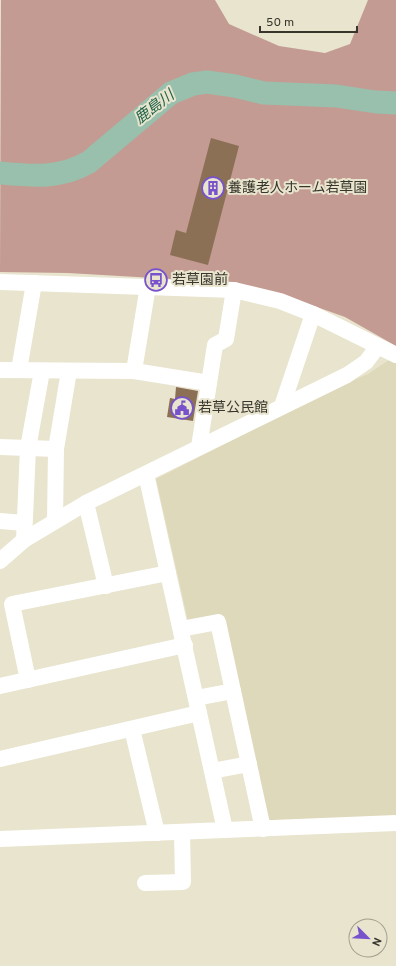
<svg xmlns="http://www.w3.org/2000/svg" width="396" height="966" viewBox="0 0 396 966" font-family="Overpass,'Noto Sans JP',sans-serif">
<style>
.built{fill:#ded9bb}
.forest{fill:#c49b92}
.lines{fill:none;stroke-linecap:round;stroke-linejoin:round}
.river{stroke:#98c0ad;stroke-width:23}
.building{fill:#8b7056}
.minor{stroke:#fff;stroke-width:16}
.labels{text-anchor:middle;dominant-baseline:central;stroke-width:4;stroke-linejoin:round;paint-order:stroke}
.poi-label{font-size:14px;fill:#37352c;stroke:#e8e4cd;text-anchor:start}
.water-label{font-size:15px;font-style:italic;fill:#195f46;stroke:#e8e4cd}
</style>
<rect width="100%" height="100%" fill="#e8e4cd"/>
<path class="built" d="M389,360L396,363V816L267,821L224,616L188,621L156,479L339,386L368,374Z"/>
<path class="forest" d="M1,0H215L229,24L279,46L325,53L350,44L368,0H396V346L345,317L300,301L206,281L68,273L0,272Z"/>
<g class="lines">
<path class="river" d="M0,173C32,176 60,179 89,162L171,93L193,84L207,82L235,86L264,93L336,96L376,102L396,103"/>
</g>
<g class="building">
<path d="M211,138L239,146L208,265L170,255L176,230L186,233Z"/>
<path d="M176,387L198,391L193,421L167,417L170,398L175,399Z"/>
</g>
<g class="lines">
<g class="minor">
<path d="M0,282L234,290L280,301L313,314L396,355"/>
<path d="M0,370L134,371L209,383"/>
<path d="M19,370L34,283"/>
<path d="M134,371L148,286"/>
<path d="M282,406L313,314"/>
<path d="M0,447L56,449"/>
<path d="M199,447L215,345L226,339L234,290"/>
<path d="M146,474L225,830"/>
<path d="M86,503L106,586"/>
<path d="M0,521L24,523"/>
<path d="M55,521L56,449L69,371"/>
<path d="M24,540L28,448L42,371"/>
<path d="M0,561L24,540L86,503L347,375L366,362L378,346"/>
<path d="M181,629L218,622L263,829"/>
<path d="M28,680L12,604L168,573"/>
<path d="M0,686L185,645"/>
<path d="M196,698L233,691"/>
<path d="M132,729L157,833"/>
<path d="M0,759L199,713"/>
<path d="M212,771L249,764"/>
<path d="M0,839L396,823"/>
<path d="M145,883L183,882L182,832"/>
</g>
</g>
<defs>
<g id="building-ring" transform="scale(1.15)"><circle r="9.5" fill="#e8e4cd" stroke="#7752cc" stroke-width="1.5"/><path d="M-4-6H4V6H1V3H-1V6H-4ZM-2.5-4.3h1.7v1.8h-1.7ZM.8-4.3h1.7v1.8H.8ZM-2.5-1h1.7V.8h-1.7ZM.8-1h1.7V.8H.8Z" fill="#7752cc"/></g>
<g id="bus-ring" transform="scale(1.15)"><circle r="9.5" fill="#e8e4cd" stroke="#7752cc" stroke-width="1.5"/><path d="M-5-6H5V4H4V6H2V4H-2V6H-4V4H-5ZM-3.5-4V0h7V-4ZM-3.5 1.2v1.5H-2V1.2ZM2 1.2v1.5H3.5V1.2Z" fill="#7752cc"/></g>
<g id="civic-ring" transform="scale(1.15)"><circle r="9.5" fill="#e8e4cd" stroke="#7752cc" stroke-width="1.5"/><path d="M-.6-6.5H3V-4.5H.6V-3L4-1V1h2V6H-6V1h2V-1L-.6-3ZM-1.2 2.5V6h2.4V2.5Z" fill="#7752cc"/></g>
</defs>
<g fill-rule="evenodd">
<use href="#building-ring" x="213" y="188"/>
<use href="#bus-ring" x="156" y="280"/>
<use href="#civic-ring" x="182" y="408"/>
</g>
<g class="labels">
<g class="poi-label">
<text x="228" y="188">養護老人ホーム若草園</text>
<text x="172" y="280">若草園前</text>
<text x="198" y="408">若草公民館</text>
</g>
<g class="water-label">
<text transform="translate(155 108) rotate(-37)">鹿島川</text>
</g>
</g>
<g transform="translate(368 938) rotate(114)"><circle r="19" fill="#e8e4cd" stroke="#a19e8d"/>
<path d="M0-3L7 15L0 10L-7 15Z" fill="#7752cc"/>
<text y="-6" font-size="11" font-weight="bold" text-anchor="middle" fill="#37352c">N</text>
</g>
<path d="M260 26v6h97v-6" fill="none" stroke="#37352c" stroke-width="2"/>
<text x="266" y="26" font-size="12" fill="#37352c" stroke="#e8e4cd" stroke-width="3" paint-order="stroke">50 m</text>
</svg>
